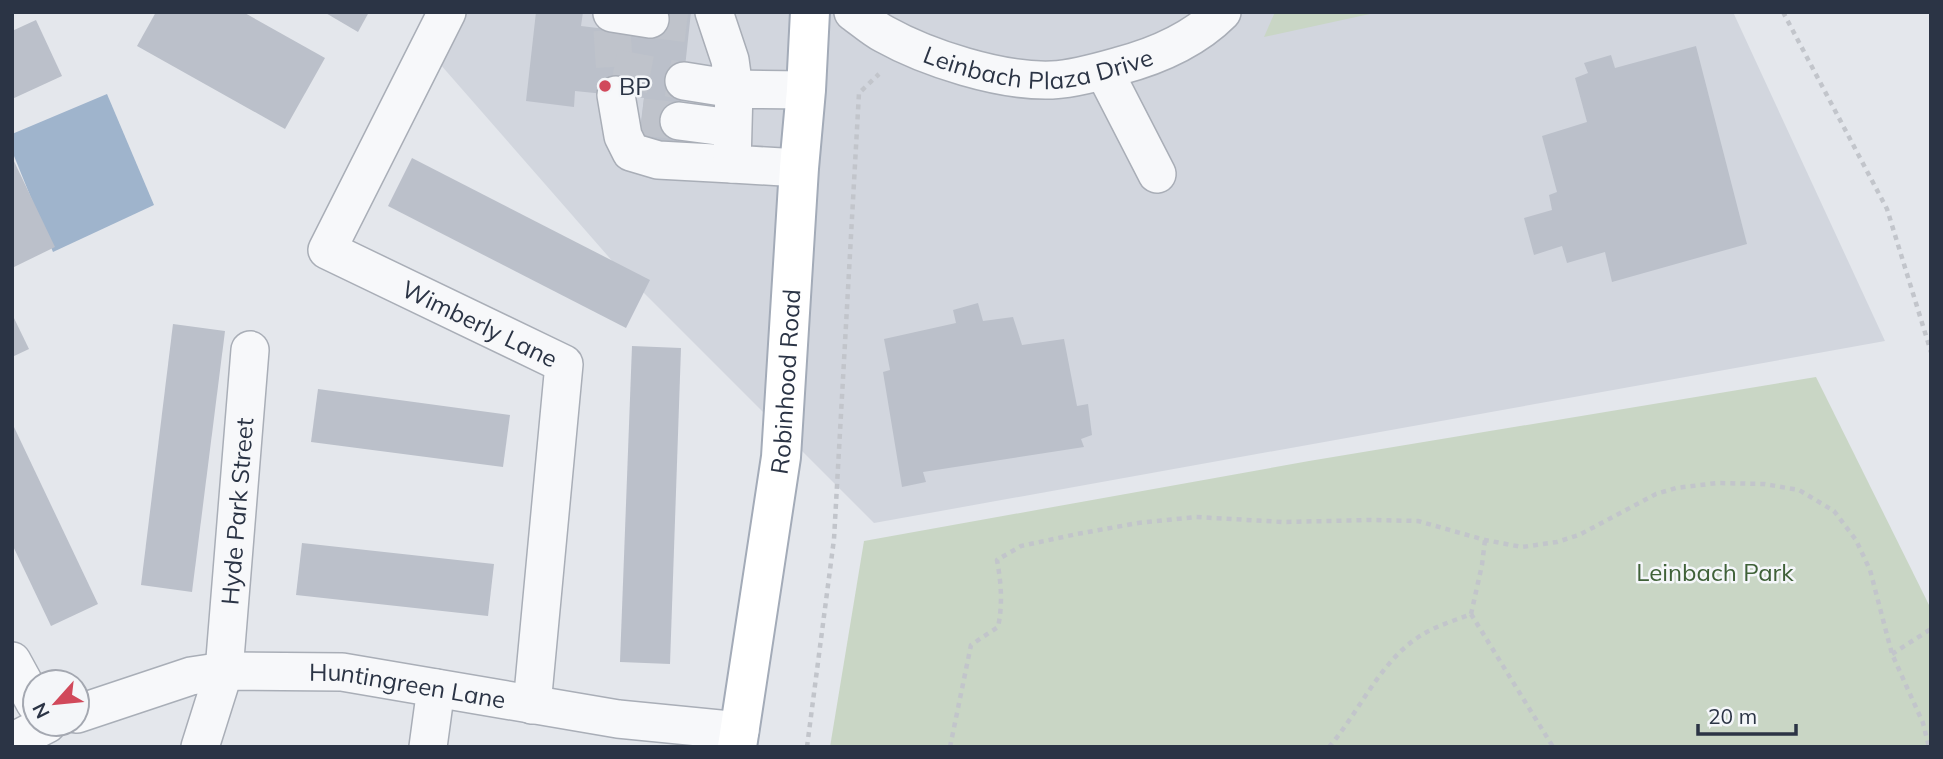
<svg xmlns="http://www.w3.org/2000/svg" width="1943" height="759" viewBox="0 0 1943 759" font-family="Mulish,sans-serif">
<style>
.built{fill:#d2d6de}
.green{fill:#c9d6c5}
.water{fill:#9fb4cc}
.building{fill:#bbc0ca}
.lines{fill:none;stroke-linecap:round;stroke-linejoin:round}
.minor-tunnel{stroke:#bfc3cb;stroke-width:37;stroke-dasharray:37 18;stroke-linecap:butt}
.minor-casing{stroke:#a9aeb7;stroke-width:40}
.major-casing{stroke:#a3abb8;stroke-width:42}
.path{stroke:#c2c5cb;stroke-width:4.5;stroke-dasharray:5 5;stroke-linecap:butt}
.minor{stroke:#f7f8fa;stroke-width:37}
.major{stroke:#fff;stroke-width:38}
.poi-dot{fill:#d1495b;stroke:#f4f6f9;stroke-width:2.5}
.labels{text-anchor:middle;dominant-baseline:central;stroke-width:5;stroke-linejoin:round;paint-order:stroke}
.street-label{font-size:24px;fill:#2b3445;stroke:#f4f6f9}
.poi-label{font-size:24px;fill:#2b3445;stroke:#f4f6f9;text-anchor:start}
.park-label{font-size:24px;fill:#3f6138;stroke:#f4f6f9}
</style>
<rect width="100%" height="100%" fill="#e4e7ec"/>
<path class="built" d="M453,12H1733L1885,341L874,523L614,263L440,64Z"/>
<g class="green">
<path d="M1275,12H1379L1264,37Z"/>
<path d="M1816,377L1931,609V747H830L864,541L1309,461Z"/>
</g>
<path class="water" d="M107,94L154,205L53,252L12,151V134Z"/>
<g class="building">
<path d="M156,12H243L325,58L285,129L137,46Z"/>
<path d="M324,12H369L358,32Z"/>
<path d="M536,12H583L581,26L648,34L651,12H691L676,150L638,146L644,98L575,91L574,107L526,101Z"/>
<path d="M36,20L62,76L12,99V31Z"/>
<path d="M1696,46L1747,244L1612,282L1605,252L1567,263L1562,246L1534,255L1524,218L1552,210L1549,195L1557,192L1542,136L1587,122L1575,78L1588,73L1584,63L1611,55L1615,68Z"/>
<path d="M12,157L55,247L12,268Z"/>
<path d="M412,158L650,280L626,328L388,206Z"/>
<path d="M978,303L983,321L1013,317L1022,345L1064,339L1077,406L1088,404L1092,435L1081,439L1084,447L923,472L926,482L902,487L883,372L890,370L884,339L956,323L953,310Z"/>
<path d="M12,314L29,349L12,357Z"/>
<path d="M173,324L225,331L192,592L141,585Z"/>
<path d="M632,346L681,348L670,664L620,662Z"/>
<path d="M318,389L510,415L503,467L311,442Z"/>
<path d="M12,427H14L98,604L51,626L12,544Z"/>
<path d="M302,543L494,564L488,616L296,595Z"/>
</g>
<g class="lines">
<g class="minor-tunnel">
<path d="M650,19L690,24"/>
<path d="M612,30L616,92"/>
<path d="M614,68L684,81"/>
<path d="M642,117L679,121"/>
</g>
<g class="minor-casing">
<g id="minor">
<path id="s1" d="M447,12L327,250L564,364L532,705"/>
<path id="s2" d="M853,12C863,19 873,28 884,34C927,58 1001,82 1052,80C1074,79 1098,72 1119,66C1157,56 1194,40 1222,12"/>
<path d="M612,13L650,19"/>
<path d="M1104,71L1157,174"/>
<path d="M684,81L734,89L730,60L714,12"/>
<path d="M616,95L623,136L631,152L658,160L732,164"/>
<path d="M679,121L732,128"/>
<path d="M799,168L732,164L734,89L806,90"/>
<path d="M12,661L35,703"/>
<path id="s3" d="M77,714L191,676L224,671L342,672L618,719L740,731"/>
<path d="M12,742L47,724"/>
<path id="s4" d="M200,747L224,671L250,350"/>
<path d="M428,747L436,688"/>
</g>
</g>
<g class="major-casing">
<g id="major">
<path id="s5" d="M737,747L781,457L799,168L806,90L810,12"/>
</g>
</g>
<g class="path">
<path d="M1783,12L1887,209L1931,352"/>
<path d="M1471,614L1553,747"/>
<path d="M1892,654L1931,629"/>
<path d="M807,747L834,539L859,93L879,74"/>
<path d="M950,747L971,645L998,627C1003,604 1001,582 997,560L1021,546L1077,534L1138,523L1196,517L1283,522L1371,520L1418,521L1485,540L1522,547L1557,542L1579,535L1656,494L1676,488L1717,483L1764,484L1799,490L1834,511L1856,540L1870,570L1892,654L1923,723L1929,747"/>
<path d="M1329,747C1361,710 1381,658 1425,633C1439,625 1456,620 1471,614L1482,565L1485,540"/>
</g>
<use href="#minor" class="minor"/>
<use href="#major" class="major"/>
</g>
<circle class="poi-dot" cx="605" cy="86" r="7"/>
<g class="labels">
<g class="street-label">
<text stroke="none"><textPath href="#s2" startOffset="200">Leinbach Plaza Drive</textPath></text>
<text stroke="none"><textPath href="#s1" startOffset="436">Wimberly Lane</textPath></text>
<text stroke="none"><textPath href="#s5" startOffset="369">Robinhood Road</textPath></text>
<text stroke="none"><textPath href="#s4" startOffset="240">Hyde Park Street</textPath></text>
<text stroke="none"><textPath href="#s3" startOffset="338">Huntingreen Lane</textPath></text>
</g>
<g class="poi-label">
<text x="619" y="86">BP</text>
</g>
<g class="park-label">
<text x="1715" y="572">Leinbach Park</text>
</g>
</g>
<rect width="1943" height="759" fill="none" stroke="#2b3445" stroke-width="28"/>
<g transform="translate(56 703) rotate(243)"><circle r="33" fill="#f4f6f9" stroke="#a4a8b1" stroke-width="2"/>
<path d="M0-5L12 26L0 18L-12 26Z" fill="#d1495b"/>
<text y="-10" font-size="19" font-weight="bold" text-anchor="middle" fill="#2b3445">N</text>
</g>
<path d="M1698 724v10h98v-10" fill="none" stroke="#2b3445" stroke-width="3.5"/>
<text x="1708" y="724" font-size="21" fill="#2b3445" stroke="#f4f6f9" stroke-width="5" paint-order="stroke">20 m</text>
</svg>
